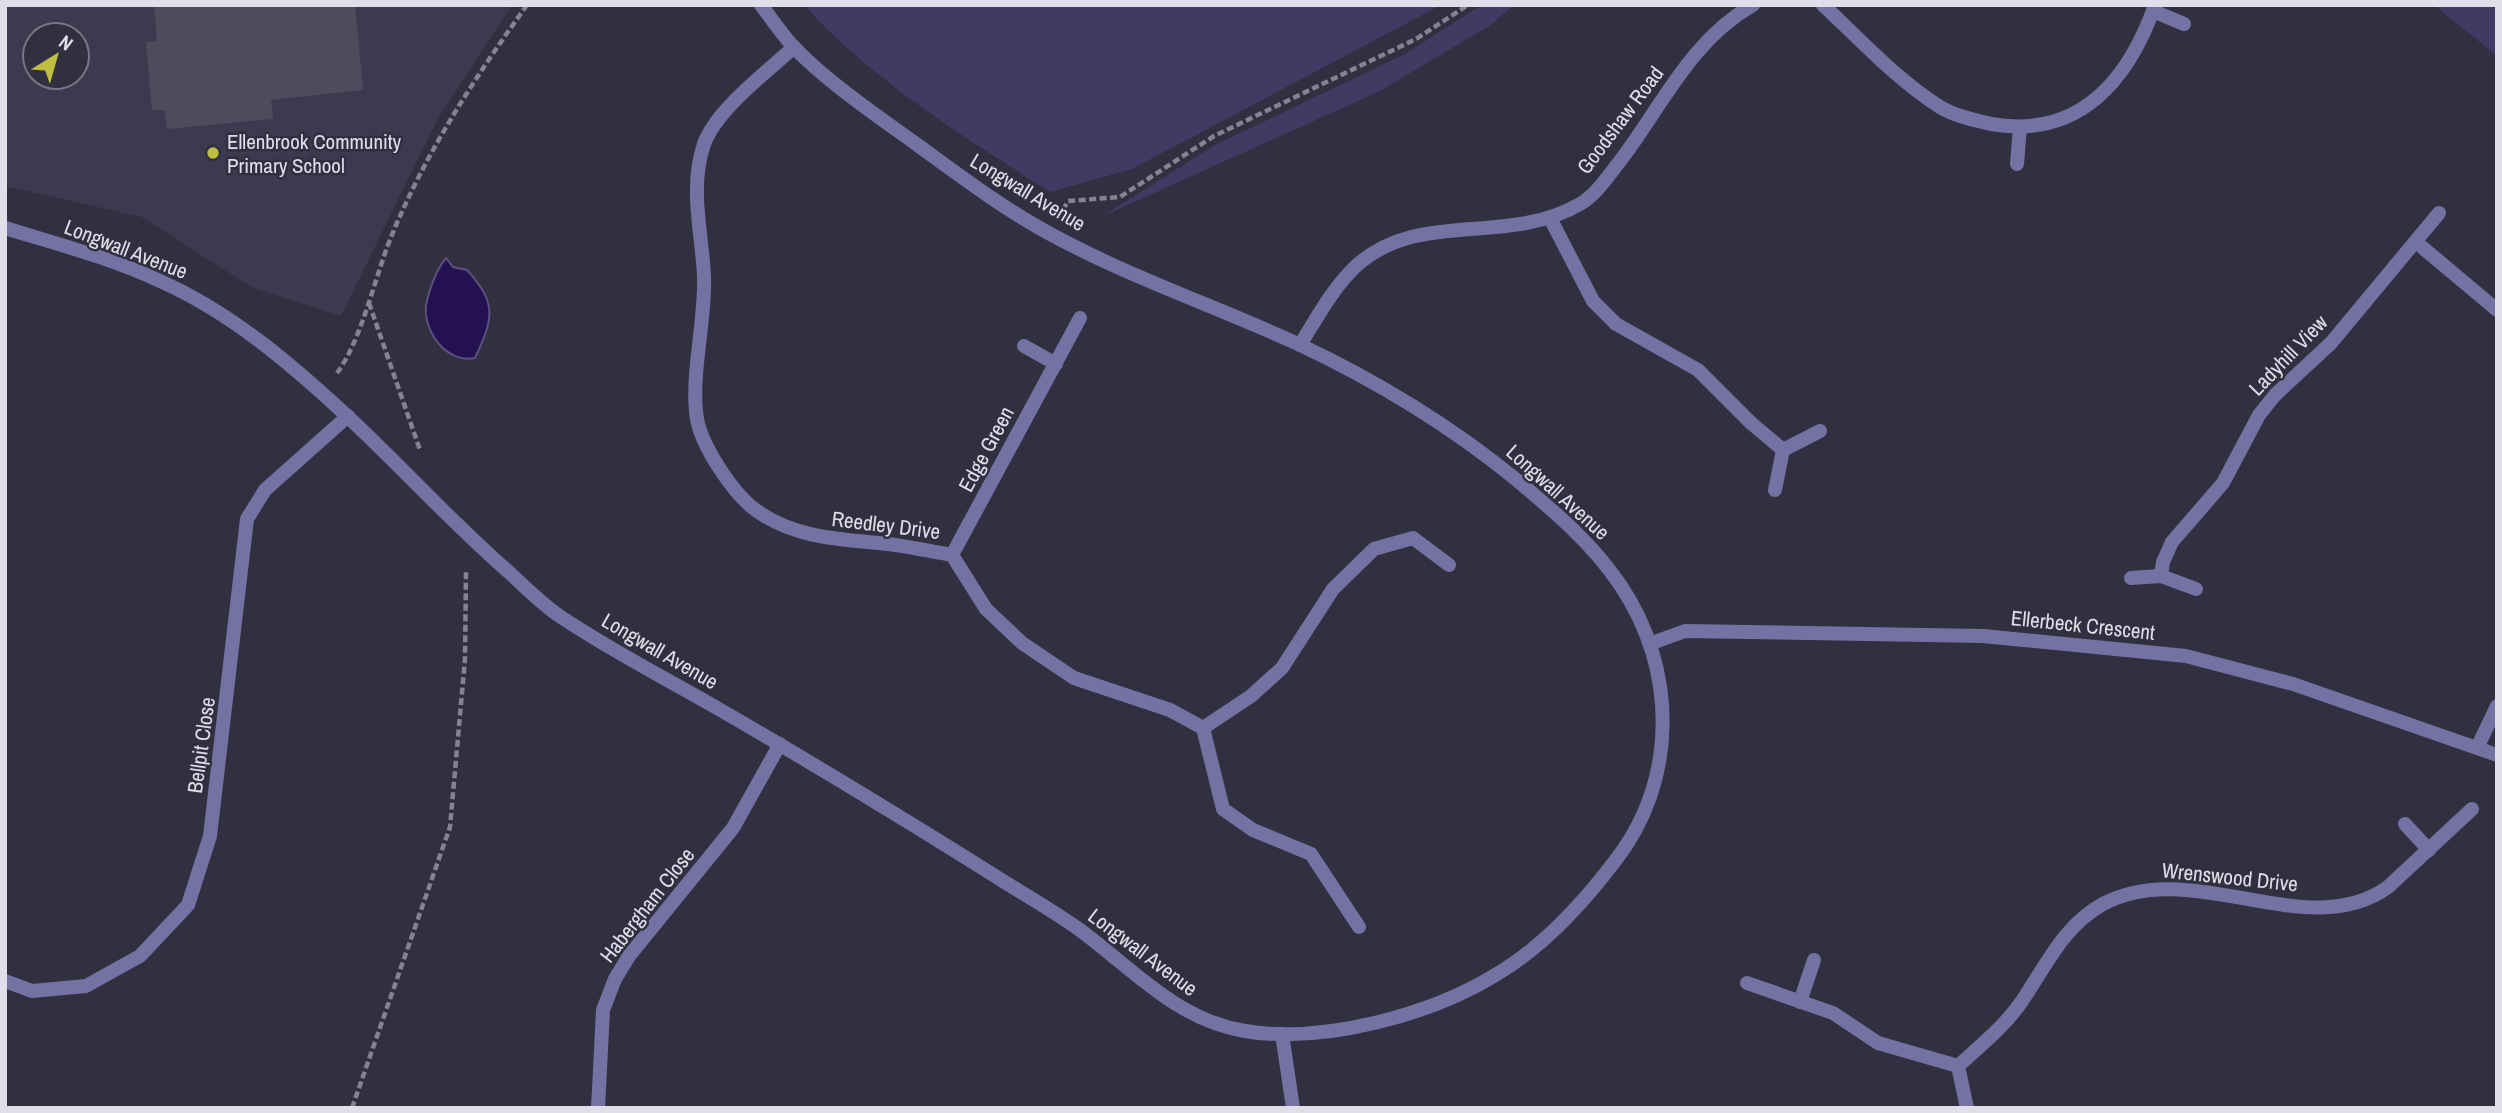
<svg xmlns="http://www.w3.org/2000/svg" width="2502" height="1113" viewBox="0 0 2502 1113" font-family="'Archivo Narrow',sans-serif">
<style>
.built{fill:#3c3a4f;fill-rule:evenodd}
.green{fill:#403b63}
.water{fill:#231151;stroke:#5c4f7f;stroke-width:2}
.building{fill:#4d4c5d}
.lines{fill:none;stroke-linecap:round;stroke-linejoin:round}
.path{stroke:#848390;stroke-width:4.5;stroke-dasharray:7 3.5;stroke-linecap:butt}
.minor{stroke:#7671a3;stroke-width:14}
.poi-dot{fill:#bfbe41;stroke:#313040;stroke-width:2.5}
.labels{text-anchor:middle;dominant-baseline:central;stroke-width:5;stroke-linejoin:round;paint-order:stroke}
.street-label{font-size:21px;fill:#e0dfe9;stroke:#313040}
.poi-label{font-size:21px;fill:#e0dfe9;stroke:#313040;text-anchor:start}
</style>
<rect width="100%" height="100%" fill="#313040"/>
<path class="built" d="M5,5H512L437,120L341,316L253,288L142,217L5,186ZM35,35H77V77H35Z"/>
<g class="green">
<path d="M804,5H1441L1132,169L1050,192C965,137 872,81 804,5Z"/>
<path d="M1482,5H1514L1489,26L1380,91L1101,217L1215,145L1403,55Z"/>
<path d="M2434,5H2490L2497,10V56Z"/>
</g>
<path class="water" d="M446,258L453,267L467,270C498,304 493,319 475,358C448,364 423,333 426,305C429,290 436,270 446,258Z"/>
<path class="building" d="M154,5H355L363,90L271,100L273,119L167,129L165,110H152L146,42L157,41Z"/>
<g class="lines">
<g class="path">
<path d="M1063,210L1068,201L1120,197L1214,136L1416,39L1468,5"/>
<path d="M369,303L420,450"/>
<path d="M337,373C363,338 376,271 394,230C428,149 476,76 527,5"/>
<path d="M352,1108L450,827L465,659L466,571"/>
</g>
<g class="minor">
<path d="M1823,5C1861,40 1897,80 1940,107C1955,116 1974,120 1991,124C2079,139 2128,81 2155,5"/>
<path d="M2153,11L2184,24"/>
<path d="M794,47C766,73 717,109 704,144C689,188 702,232 704,276C706,319 690,377 697,419C702,447 734,495 757,511C794,537 835,539 879,543C903,545 928,551 952,555L986,609L1022,643L1074,678L1170,710L1203,728L1223,809L1253,830L1311,854L1359,927"/>
<path d="M2017,164L2020,127"/>
<path d="M1550,218L1593,301L1616,324L1698,370L1751,423L1783,450"/>
<path d="M5,228C57,244 111,258 160,281C230,312 290,363 346,415C402,467 453,524 511,574C527,589 543,605 561,617C610,650 665,678 717,708C816,765 914,825 1011,886C1034,900 1058,914 1080,930C1134,970 1177,1020 1245,1031C1323,1044 1431,1015 1497,974C1543,947 1583,903 1615,861C1678,780 1677,670 1621,586C1593,544 1556,513 1518,481C1451,426 1375,380 1296,343C1217,307 1132,278 1056,237C1008,212 963,178 919,146C879,117 824,80 791,44C780,32 771,18 761,5"/>
<path d="M2416,242L2497,310"/>
<path d="M1300,345C1317,318 1332,289 1355,267C1418,208 1506,247 1580,204C1596,195 1609,175 1620,161C1662,106 1691,40 1753,5"/>
<path d="M1024,346L1056,364"/>
<path d="M1775,490L1783,450L1820,431"/>
<path d="M952,555L1080,318"/>
<path d="M2161,576L2163,562L2172,542L2223,483L2259,415L2275,395L2331,343L2439,213"/>
<path d="M2131,578L2161,576L2196,589"/>
<path d="M1652,643L1685,631L1983,636L2186,656L2293,684L2497,755"/>
<path d="M1203,728L1251,696L1282,668L1333,589L1374,549L1413,538L1449,565"/>
<path d="M2478,746L2497,706"/>
<path d="M2405,824L2429,850"/>
<path d="M5,981L32,991L86,986L140,956L188,905L210,836L247,519L265,490L348,416"/>
<path d="M1747,983L1833,1013L1878,1043L1958,1066"/>
<path d="M1800,1002L1814,960"/>
<path d="M1282,1034L1293,1108"/>
<path d="M598,1108L603,1010L615,979L629,956L733,828L780,744"/>
<path d="M1967,1108L1958,1066C1980,1046 2005,1026 2022,1001C2046,966 2063,926 2103,904C2192,856 2308,945 2388,887L2472,809"/>
</g>
</g>
<circle class="poi-dot" cx="213" cy="153" r="7"/>
<g class="labels">
<g class="street-label">
<text transform="translate(1620 120) rotate(-53)">Goodshaw Road</text>
<text transform="translate(1028 192) rotate(31)">Longwall Avenue</text>
<text transform="translate(126 249) rotate(21)">Longwall Avenue</text>
<text transform="translate(2288 355) rotate(-46)">Ladyhill View</text>
<text transform="translate(986 449) rotate(-62)">Edge Green</text>
<text transform="translate(1558 492) rotate(42)">Longwall Avenue</text>
<text transform="translate(886 525) rotate(7)">Reedley Drive</text>
<text transform="translate(2083 625) rotate(6)">Ellerbeck Crescent</text>
<text transform="translate(660 651) rotate(30)">Longwall Avenue</text>
<text transform="translate(201 745) rotate(-82)">Bellpit Close</text>
<text transform="translate(2230 877) rotate(6)">Wrenswood Drive</text>
<text transform="translate(647 905) rotate(-52)">Habergham Close</text>
<text transform="translate(1143 952) rotate(37)">Longwall Avenue</text>
</g>
<g class="poi-label">
<text x="227" y="141">Ellenbrook Community<tspan x="227" dy="24">Primary School</tspan></text>
</g>
</g>
<rect width="2502" height="1113" fill="none" stroke="#e0dfe9" stroke-width="14"/>
<g transform="translate(56 56) rotate(37)"><circle r="33" fill="#313040" stroke="#777684" stroke-width="2"/>
<path d="M0-5L12 26L0 18L-12 26Z" fill="#bfbe41"/>
<text y="-10" font-size="19" font-weight="bold" text-anchor="middle" fill="#e0dfe9">N</text>
</g>
</svg>
